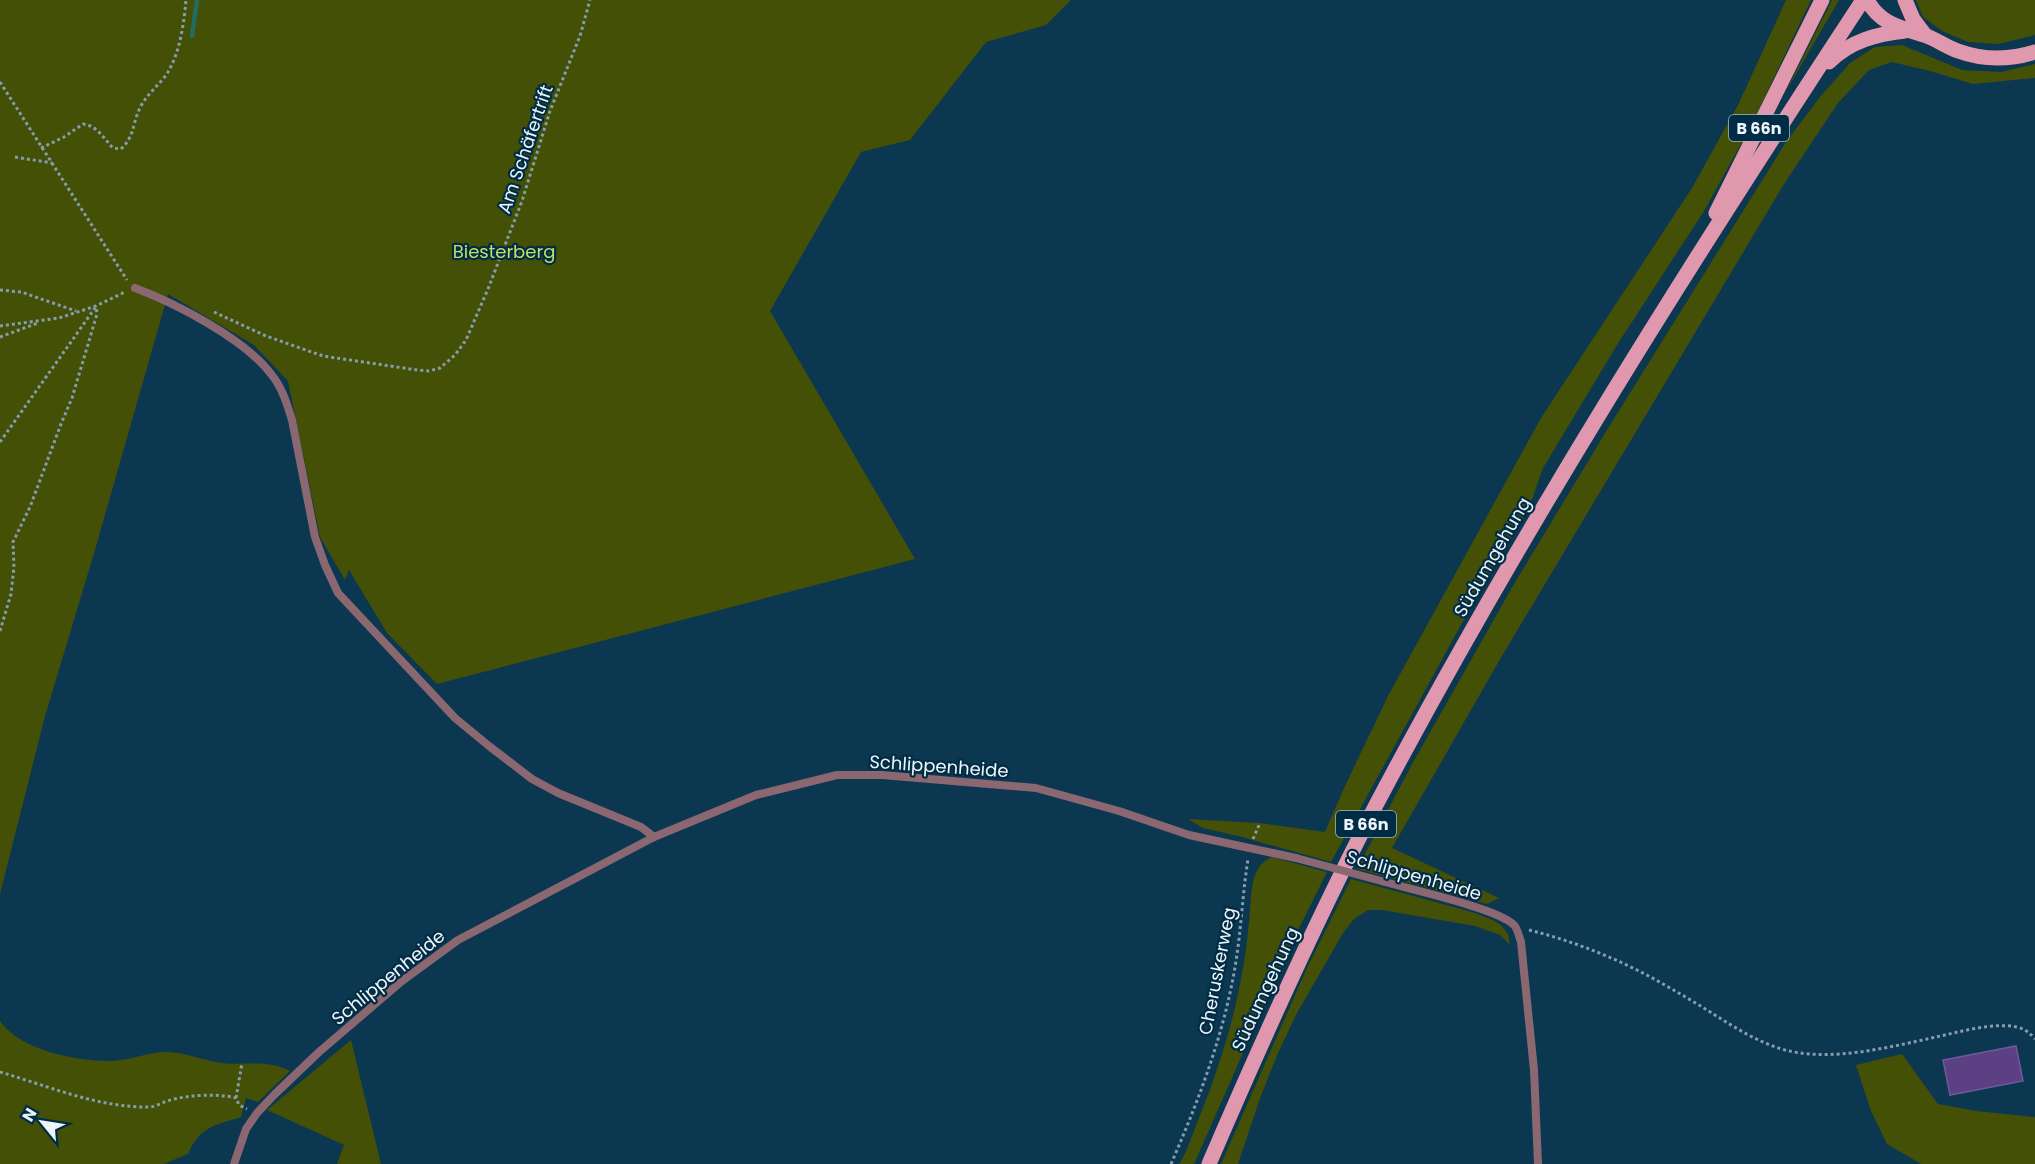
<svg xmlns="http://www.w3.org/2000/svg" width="2035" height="1164" viewBox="0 0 2035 1164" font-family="Poppins,sans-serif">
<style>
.green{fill:#435006}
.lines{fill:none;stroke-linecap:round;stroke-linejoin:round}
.stream{stroke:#246b5f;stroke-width:4.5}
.building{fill:#5b4183;stroke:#71589c;stroke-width:1.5}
.path{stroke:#859dac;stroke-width:3;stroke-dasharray:3 3;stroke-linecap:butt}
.lane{stroke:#8b6771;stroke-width:8}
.primary{stroke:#e098ae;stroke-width:15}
.lane-bridge{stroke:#8b6771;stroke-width:8}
.labels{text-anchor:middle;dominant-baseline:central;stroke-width:4.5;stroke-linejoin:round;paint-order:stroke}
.shield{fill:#002d45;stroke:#a6b8c4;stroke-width:1.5}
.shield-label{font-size:16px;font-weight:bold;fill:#edf4fa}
.street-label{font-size:18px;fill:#edf4fa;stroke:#002d45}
.park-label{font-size:18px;fill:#c5df66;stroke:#002d45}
</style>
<rect width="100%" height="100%" fill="#0c3751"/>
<g class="green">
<path d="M0,0H1071L1046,25L986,42L910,140L861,152L770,311L915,559L437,684L387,633L349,570L345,580L320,537L288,381L254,345L168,294L95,550L45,716L0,894Z"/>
<path d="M1786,0H1811L1751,126L1704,211L1617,345L1543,468L1529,508L1473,603L1331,862L1242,837L1203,828L1188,819L1260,823L1325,832L1344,788L1388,696L1541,418L1692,188L1738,105Z"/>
<path d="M1832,0H1839L1785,93Z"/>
<path d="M1916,0H2035V35L1998,44L1968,42L1942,31L1923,17Z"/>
<path d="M1902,45L1962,70L2001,72L2035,64V78L1973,84L1930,71L1892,62L1869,70L1838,103L1784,184L1499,661L1392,848L1499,898L1487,904L1357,869L1411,766L1514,584L1607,430L1786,142L1820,97L1850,63L1875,47Z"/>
<path d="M1272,857L1327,872L1292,942L1194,1164H1179C1188,1151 1193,1132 1199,1118C1226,1051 1246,980 1250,908C1252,888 1252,865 1272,857Z"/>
<path d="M1351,879L1472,912L1493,920L1502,926L1508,934L1510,945L1500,935L1475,926L1382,910H1368L1354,919L1343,933L1297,1013L1278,1053L1260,1098L1238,1164H1221L1307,968Z"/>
<path d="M0,1021C20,1050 75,1061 109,1061C127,1061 146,1053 164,1052C183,1051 203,1061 223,1063C248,1066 266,1059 290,1071L258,1102L246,1098L241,1117C216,1125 200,1126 188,1154L164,1164H0Z"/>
<path d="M351,1040L381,1164H337L344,1145L267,1110Z"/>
<path d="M1902,1054L1938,1104L1976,1111L2035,1117V1164H1921L1887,1144L1871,1111L1856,1065Z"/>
</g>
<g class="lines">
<path class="stream" d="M192,36L197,0"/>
</g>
<path class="building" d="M2016,1046L2023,1081L1950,1095L1943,1060Z"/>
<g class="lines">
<g class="path">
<path d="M0,82L127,280"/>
<path d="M41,148L64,137L83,124C98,126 103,138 113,148L121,149C135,136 132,124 140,108C147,93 160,85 168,72C180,52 184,23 186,0"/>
<path d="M15,157L52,163"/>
<path d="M0,290L21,292L76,311"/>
<path d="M214,312L266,336L323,356L417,370L429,371L440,368L455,355L466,340L488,289L522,201L550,111L580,36L590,0"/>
<path d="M0,326L59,318L96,306L125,292"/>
<path d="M0,337L38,323"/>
<path d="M0,442L95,308"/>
<path d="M0,631L11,594L14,567L13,542L30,507L61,424L72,398L97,314L96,306"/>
<path d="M1253,839L1260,823"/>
<path d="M1529,930C1573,941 1616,958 1656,980C1677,992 1698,1004 1718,1017C1747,1035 1775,1052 1810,1054C1851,1057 1895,1046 1936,1037C1959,1032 1993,1022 2017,1027C2025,1029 2030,1033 2035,1039"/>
<path d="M0,1072C48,1086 99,1108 149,1107C155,1107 161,1103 167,1101C186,1095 217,1093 236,1098L239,1105L247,1109"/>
<path d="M236,1098L242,1063"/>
<path d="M1171,1164C1198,1102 1222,1039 1234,973C1241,935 1242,897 1248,859"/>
</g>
<g class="lane">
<path d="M135,288C175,303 245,339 271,374C282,387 287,404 292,420L315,537L325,565L338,593L455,718L489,746L532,779L558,793L641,827L654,837"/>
<path d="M1385,882C1410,889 1499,909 1514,925C1518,929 1519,937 1521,942L1534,1070L1538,1164"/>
<path d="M234,1164L246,1129L257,1113L274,1095L319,1052L402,981L458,940L654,837L756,795L837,775H882L1036,788L1119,811L1189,835L1296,858"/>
</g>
<g class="primary">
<path d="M1867,0C1880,24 1901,28 1924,35C1936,39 1946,47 1958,51C1983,60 2010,60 2035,52"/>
<path d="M1905,0L1913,19L1925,35"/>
<path d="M1829,62C1850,41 1877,34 1905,31"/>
<path d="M1716,213L1822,0"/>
<path d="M1209,1164C1261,1043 1315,922 1376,805C1523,527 1691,262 1863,0"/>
</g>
<path class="lane-bridge" d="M1296,858L1385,882"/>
</g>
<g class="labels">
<g class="shield">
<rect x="1729" y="115" width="60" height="26" rx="4.5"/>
<rect x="1336" y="811" width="60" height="26" rx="4.5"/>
</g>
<g class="shield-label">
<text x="1759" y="128">B 66n</text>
<text x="1366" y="824">B 66n</text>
</g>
<g class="street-label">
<text transform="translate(525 149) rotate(-71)">Am Schäfertrift</text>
<text transform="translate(1492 557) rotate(-60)">Südumgehung</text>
<text transform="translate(939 766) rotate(4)">Schlippenheide</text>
<text transform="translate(1414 875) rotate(16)">Schlippenheide</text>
<text transform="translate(1217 971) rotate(-79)">Cheruskerweg</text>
<text transform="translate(388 977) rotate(-39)">Schlippenheide</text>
<text transform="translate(1265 989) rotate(-65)">Südumgehung</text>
</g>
<g class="park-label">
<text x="504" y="251">Biesterberg</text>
</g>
</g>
<g transform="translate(42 1122) rotate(300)" stroke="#002d45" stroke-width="4.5" paint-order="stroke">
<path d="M0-4.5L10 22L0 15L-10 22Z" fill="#edf4fa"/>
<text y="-9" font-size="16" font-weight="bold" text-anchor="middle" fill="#edf4fa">N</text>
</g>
</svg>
